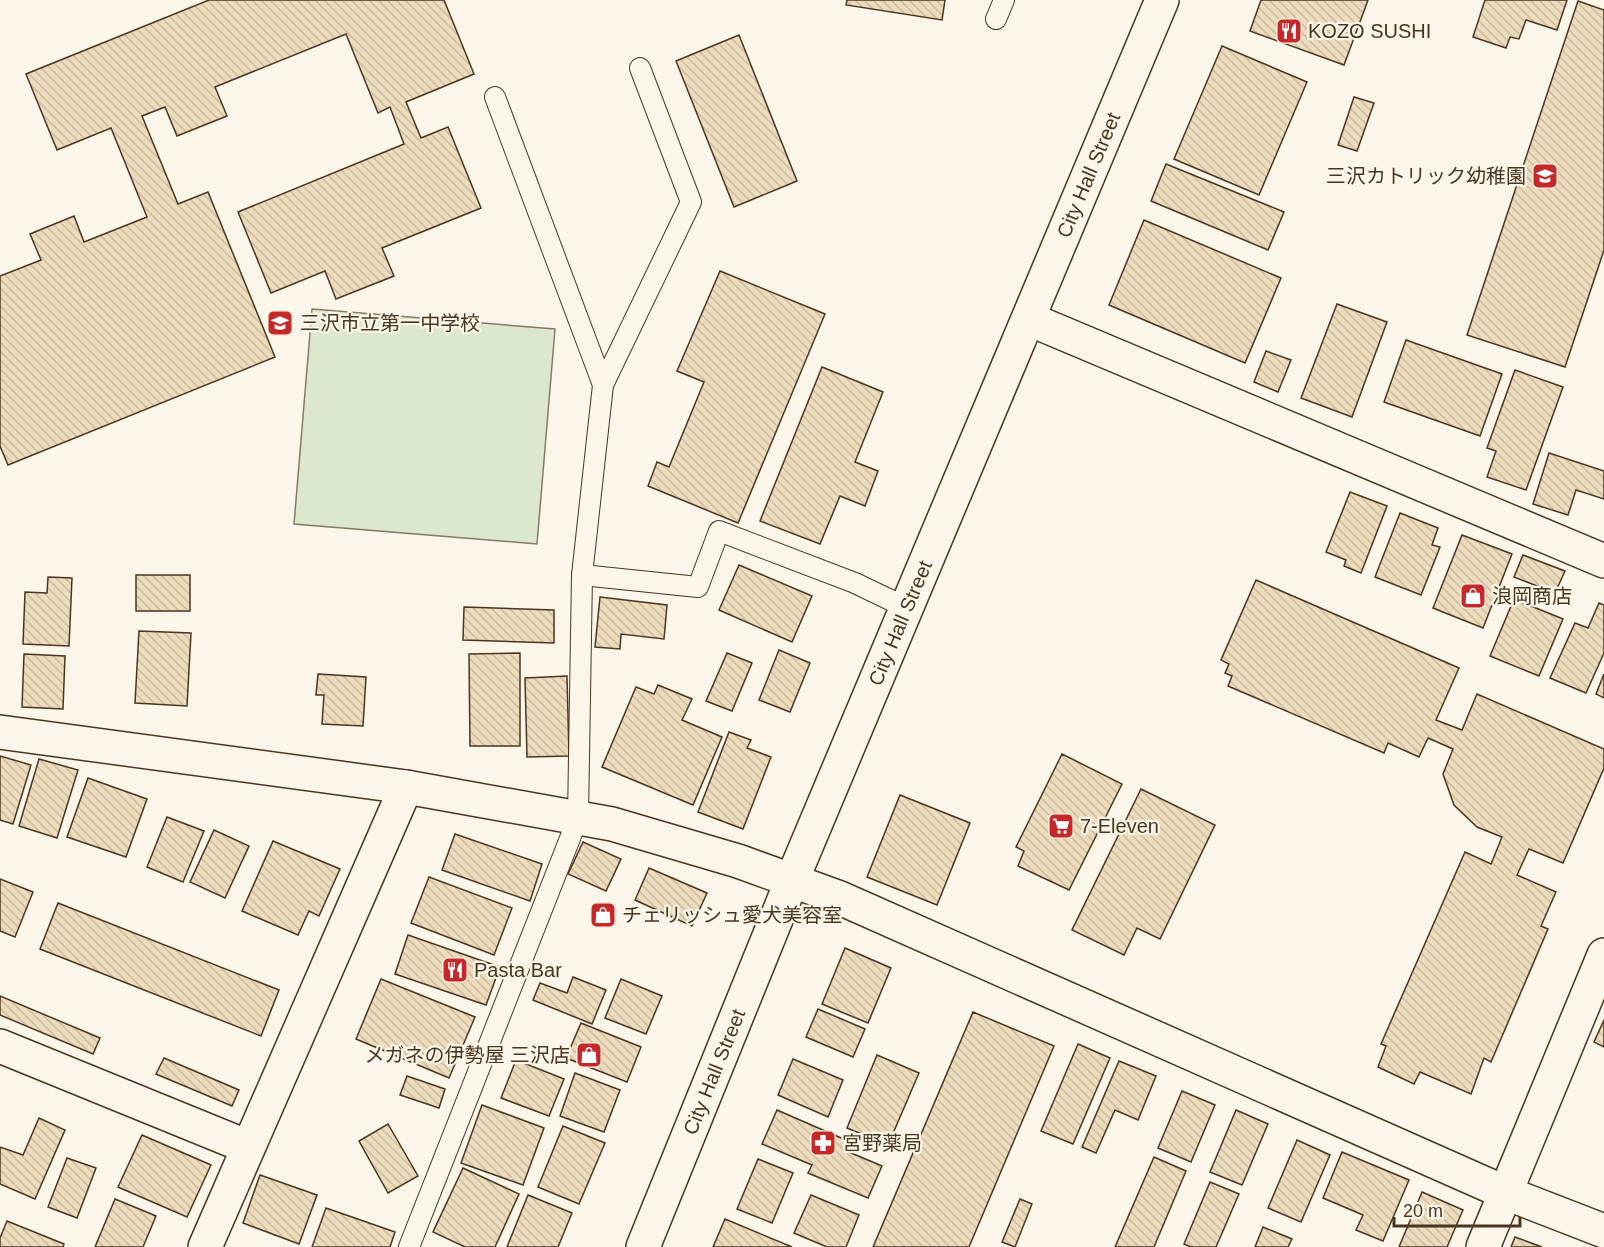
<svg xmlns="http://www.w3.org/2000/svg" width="1604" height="1247" viewBox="0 0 1604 1247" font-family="Arial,'Noto Sans JP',sans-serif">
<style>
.garden{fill:#dce7d0;stroke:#887966;stroke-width:1.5}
.building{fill:url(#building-back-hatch);stroke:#4a3520;stroke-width:1.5}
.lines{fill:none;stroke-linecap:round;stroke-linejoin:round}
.service-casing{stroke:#4a3520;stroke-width:22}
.minor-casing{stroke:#4a3520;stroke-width:36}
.tertiary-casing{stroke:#4a3520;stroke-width:36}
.service{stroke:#fbf6e9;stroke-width:20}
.minor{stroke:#fbf6e9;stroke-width:33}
.tertiary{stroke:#fbf6e9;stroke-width:33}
.labels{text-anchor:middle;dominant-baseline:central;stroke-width:4.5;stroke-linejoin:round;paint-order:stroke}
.poi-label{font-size:20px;fill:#4a3520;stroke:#fbf6e9;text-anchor:start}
.street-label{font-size:20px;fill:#4a3520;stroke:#fbf6e9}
</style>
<defs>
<pattern id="building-back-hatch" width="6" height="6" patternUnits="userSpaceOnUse" patternTransform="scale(1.5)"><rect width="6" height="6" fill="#ecdcbc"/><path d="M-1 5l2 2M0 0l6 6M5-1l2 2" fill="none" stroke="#ccbda1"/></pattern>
</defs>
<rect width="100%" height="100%" fill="#fbf6e9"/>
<path class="garden" d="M312,309L555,329L537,544L294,524Z"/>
<g class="building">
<path d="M209,0H444L474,74L406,102L421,138L448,127L481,208L382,248L394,276L336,299L325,271L271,293L238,212L404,144L390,107L378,113L346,34L215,87L227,116L177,136L165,107L142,116L178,204L208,192L275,357L8,465L0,446V276L41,260L30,234L74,216L84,242L147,217L111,128L57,150L26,74Z"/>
<path d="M847,0H945L942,20L846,5Z"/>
<path d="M1261,0H1368L1344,65L1250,31Z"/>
<path d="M1485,0H1567L1557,30L1526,20L1519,39L1510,37L1506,48L1473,37Z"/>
<path d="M1578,1L1604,10V250L1565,367L1467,335Z"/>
<path d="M739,35L797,181L734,207L676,61Z"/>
<path d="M1222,46L1307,82L1259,195L1174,159Z"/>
<path d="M1354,97L1374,103L1357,151L1338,145Z"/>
<path d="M1166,164L1284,212L1268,250L1151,201Z"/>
<path d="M1144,220L1281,278L1245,363L1109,305Z"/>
<path d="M720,271L825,314L738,523L648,486L657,462L669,467L704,382L677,371Z"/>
<path d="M1337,304L1387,322L1352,417L1301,398Z"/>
<path d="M1406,340L1502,374L1480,436L1384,402Z"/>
<path d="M1266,351L1291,360L1278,392L1254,382Z"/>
<path d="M822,367L883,392L855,462L878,471L865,506L840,496L820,544L760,521Z"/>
<path d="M1515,370L1563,387L1526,490L1487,477L1496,451L1487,448Z"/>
<path d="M1549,453L1604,471V499L1576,490L1568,515L1533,504Z"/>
<path d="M1350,492L1387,506L1361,573L1344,566L1346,560L1326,552Z"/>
<path d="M1400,513L1438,528L1432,545L1440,547L1421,595L1375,577Z"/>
<path d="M1462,535L1512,554L1483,628L1433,608Z"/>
<path d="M1523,555L1565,571L1555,593L1514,577Z"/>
<path d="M739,565L812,596L792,642L719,610Z"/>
<rect x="136" y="575" width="54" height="36"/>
<path d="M48,577L72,578L69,646L23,644L25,592L47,593Z"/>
<path d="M1256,580L1459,668L1436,720L1462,730L1477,694L1604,749V768L1563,863L1529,849L1517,875L1556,892L1541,926L1548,929L1491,1062L1484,1058L1471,1094L1420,1072L1414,1084L1378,1067L1386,1046L1381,1044L1465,852L1491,864L1502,837L1477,827L1454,805L1443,774L1453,749L1428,738L1419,757L1388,743L1384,753L1228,686L1232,676L1225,673L1229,664L1221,660Z"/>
<path d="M600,597L667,605L664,639L621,634L620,649L595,647Z"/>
<path d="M1514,599L1563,619L1539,676L1490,656Z"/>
<path d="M1599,603L1604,605V653L1586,693L1550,678L1575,623L1588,628Z"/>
<path d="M464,607L554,610V643L463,640Z"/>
<path d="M139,631L191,633L187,706L135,703Z"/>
<path d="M779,650L810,663L790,712L759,700Z"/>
<path d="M520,653V746H470L469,654Z"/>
<path d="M727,653L752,663L732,711L706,701Z"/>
<path d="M24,654L65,656L63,709L22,707Z"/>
<path d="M318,674L366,677L363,726L322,724L324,695H316Z"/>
<path d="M1604,674V698L1596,694Z"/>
<path d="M567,676L569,756L527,757L525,678Z"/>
<path d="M658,685L692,699L682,720L722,737L693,805L602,767L636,687L654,694Z"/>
<path d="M729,732L751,740L747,748L771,757L743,829L698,812Z"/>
<path d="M1062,754L1122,784L1069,890L1018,866L1024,851L1016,847Z"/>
<path d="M0,756L31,765L13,824L0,820Z"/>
<path d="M39,759L78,770L57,838L19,826Z"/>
<path d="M88,778L147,799L126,857L67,837Z"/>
<path d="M1141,789L1215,825L1160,939L1137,928L1124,955L1072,930Z"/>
<path d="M900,795L970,823L937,905L867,877Z"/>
<path d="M167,817L204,831L183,882L147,867Z"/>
<path d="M214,830L249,846L225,898L190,882Z"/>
<path d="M455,834L542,864L530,901L442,870Z"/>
<path d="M273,841L340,869L319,916L309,911L298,935L242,911Z"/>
<path d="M583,842L621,859L606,891L568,874Z"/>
<path d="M649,868L707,893L692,926L635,900Z"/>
<path d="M429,877L512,908L494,955L411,923Z"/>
<path d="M0,879L33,892L15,937L0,931Z"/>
<path d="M58,903L279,990L261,1036L40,949Z"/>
<path d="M408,935L500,967L486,1005L395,974Z"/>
<path d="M845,948L891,968L868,1023L822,1004Z"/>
<path d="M573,977L606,990L592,1024L533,1000L540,983L567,993Z"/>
<path d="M381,979L475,1017L449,1078L356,1039Z"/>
<path d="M621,979L662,996L646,1034L605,1018Z"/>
<path d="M0,996L100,1038L93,1054L0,1015Z"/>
<path d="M818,1009L865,1029L853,1057L806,1037Z"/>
<path d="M973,1012L1054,1046L969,1247H873Z"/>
<path d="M1604,1020V1047L1594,1042Z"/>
<path d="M581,1023L641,1047L627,1082L566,1058Z"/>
<path d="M1078,1044L1110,1058L1073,1144L1041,1131Z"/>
<path d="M877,1055L919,1073L888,1145L847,1128Z"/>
<path d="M164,1058L239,1090L232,1106L156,1074Z"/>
<path d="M793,1059L843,1080L828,1117L778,1095Z"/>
<path d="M516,1060L564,1079L549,1116L501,1098Z"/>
<path d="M1119,1061L1156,1076L1138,1120L1115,1110L1096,1153L1082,1147Z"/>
<path d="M575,1073L620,1090L604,1132L560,1116Z"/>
<path d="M407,1076L445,1089L439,1108L400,1095Z"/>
<path d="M1182,1091L1215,1105L1191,1162L1158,1148Z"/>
<path d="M482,1105L544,1128L523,1185L461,1163Z"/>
<path d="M777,1110L848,1141L844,1150L882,1166L868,1198L808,1173L812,1165L762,1144Z"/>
<path d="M1236,1110L1268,1124L1242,1185L1210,1172Z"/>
<path d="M39,1118L65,1130L35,1199L0,1184V1147L23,1155Z"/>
<path d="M388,1124L418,1176L388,1193L359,1141Z"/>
<path d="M563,1126L605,1143L579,1204L538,1187Z"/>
<path d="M142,1135L211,1165L187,1217L118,1187Z"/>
<path d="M1297,1140L1330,1155L1301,1222L1268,1208Z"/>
<path d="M1342,1152L1409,1180L1383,1241L1356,1230L1363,1215L1323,1198Z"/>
<path d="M1154,1157L1186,1171L1154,1247H1115Z"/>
<path d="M67,1158L96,1168L77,1218L48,1207Z"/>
<path d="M758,1159L793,1173L772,1223L737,1209Z"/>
<path d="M463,1168L519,1194L495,1247H465L433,1232Z"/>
<path d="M260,1175L317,1195L299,1244L243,1223Z"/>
<path d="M1210,1182L1239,1194L1216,1247H1191L1184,1244Z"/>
<path d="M1422,1192L1463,1210L1447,1247H1399Z"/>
<path d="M528,1195L572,1213L558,1247H507Z"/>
<path d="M811,1195L859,1215L846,1247H827L794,1233Z"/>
<path d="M115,1199L156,1216L143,1247H95Z"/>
<path d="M1020,1199L1032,1204L1015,1247L1002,1242Z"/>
<path d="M326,1208L395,1232L390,1247H312Z"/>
<path d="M725,1219L792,1247H713Z"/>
<path d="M7,1221L64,1244L63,1247H0V1238Z"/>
<path d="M1263,1227L1292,1239L1288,1247H1255Z"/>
<path d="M1515,1237L1542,1247H1511Z"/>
</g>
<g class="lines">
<g class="service-casing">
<g id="service">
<path d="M996,19L1004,0"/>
<path d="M603,385L691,202L640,68"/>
<path d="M582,575L698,587L719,531L855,583L907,608"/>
<path d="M409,1247L578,818L582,575L603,385L495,97"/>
</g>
</g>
<g class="minor-casing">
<g id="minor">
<path d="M1029,319L1604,561"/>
<path d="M0,1046L248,1147"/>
<path d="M205,1247L406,787"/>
<path d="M1483,1247L1604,955"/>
</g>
</g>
<g class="tertiary-casing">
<g id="tertiary">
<path d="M0,732L406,787L612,824L738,861L840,898L1506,1193L1604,1231"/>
<path id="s1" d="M643,1247L792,880L1162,0"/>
</g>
</g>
<use href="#service" class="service"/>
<use href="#minor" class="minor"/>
<use href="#tertiary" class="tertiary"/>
</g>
<defs>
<g id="restaurant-square" transform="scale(1.35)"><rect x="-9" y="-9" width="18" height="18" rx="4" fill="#c62828" stroke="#fbf6e9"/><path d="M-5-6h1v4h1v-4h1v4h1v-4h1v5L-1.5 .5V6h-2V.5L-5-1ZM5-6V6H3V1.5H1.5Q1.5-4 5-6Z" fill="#fff"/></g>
<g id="school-square" transform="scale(1.35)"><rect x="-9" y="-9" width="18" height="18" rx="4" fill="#c62828" stroke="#fbf6e9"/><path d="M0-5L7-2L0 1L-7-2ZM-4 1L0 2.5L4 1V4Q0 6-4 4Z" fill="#fff"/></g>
<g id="shop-square" transform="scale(1.35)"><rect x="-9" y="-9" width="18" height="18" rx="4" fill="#c62828" stroke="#fbf6e9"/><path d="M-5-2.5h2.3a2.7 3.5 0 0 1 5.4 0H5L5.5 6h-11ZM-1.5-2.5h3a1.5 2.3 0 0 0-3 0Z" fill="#fff"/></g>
<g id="supermarket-square" transform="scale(1.35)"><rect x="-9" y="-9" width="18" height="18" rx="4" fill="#c62828" stroke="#fbf6e9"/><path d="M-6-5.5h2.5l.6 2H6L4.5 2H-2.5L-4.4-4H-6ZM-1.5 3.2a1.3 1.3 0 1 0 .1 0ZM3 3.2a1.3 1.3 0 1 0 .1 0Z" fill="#fff"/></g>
<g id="pharmacy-square" transform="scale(1.35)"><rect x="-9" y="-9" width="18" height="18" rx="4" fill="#c62828" stroke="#fbf6e9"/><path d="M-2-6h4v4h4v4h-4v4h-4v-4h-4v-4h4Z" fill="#fff"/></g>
</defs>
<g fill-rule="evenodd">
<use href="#restaurant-square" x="1289" y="31"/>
<use href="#school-square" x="1545" y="176"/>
<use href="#school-square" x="280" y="323"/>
<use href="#shop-square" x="1473" y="596"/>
<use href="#supermarket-square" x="1061" y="826"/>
<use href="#shop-square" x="603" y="915"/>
<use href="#restaurant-square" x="455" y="970"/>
<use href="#shop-square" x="589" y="1055"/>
<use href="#pharmacy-square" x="823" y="1143"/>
</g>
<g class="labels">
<g class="poi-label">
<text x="1308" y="31">KOZO SUSHI</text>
<text x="1526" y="176" text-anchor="end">三沢カトリック幼稚園</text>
<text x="300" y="323">三沢市立第一中学校</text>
<text x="1492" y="596">浪岡商店</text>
<text x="1080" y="826">7-Eleven</text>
<text x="622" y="915">チェリッシュ愛犬美容室</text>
<text x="474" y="970">Pasta Bar</text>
<text x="570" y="1055" text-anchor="end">メガネの伊勢屋 三沢店</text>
<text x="842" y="1143">宮野薬局</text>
</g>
<g class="street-label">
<text stroke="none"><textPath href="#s1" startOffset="1161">City Hall Street</textPath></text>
<text stroke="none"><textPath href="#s1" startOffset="675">City Hall Street</textPath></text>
<text stroke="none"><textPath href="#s1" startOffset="189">City Hall Street</textPath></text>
</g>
</g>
<path d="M1394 1217v9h126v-9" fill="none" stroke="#4a3520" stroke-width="3"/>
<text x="1403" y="1217" font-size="18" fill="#4a3520" stroke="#fbf6e9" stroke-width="4.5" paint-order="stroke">20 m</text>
</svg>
